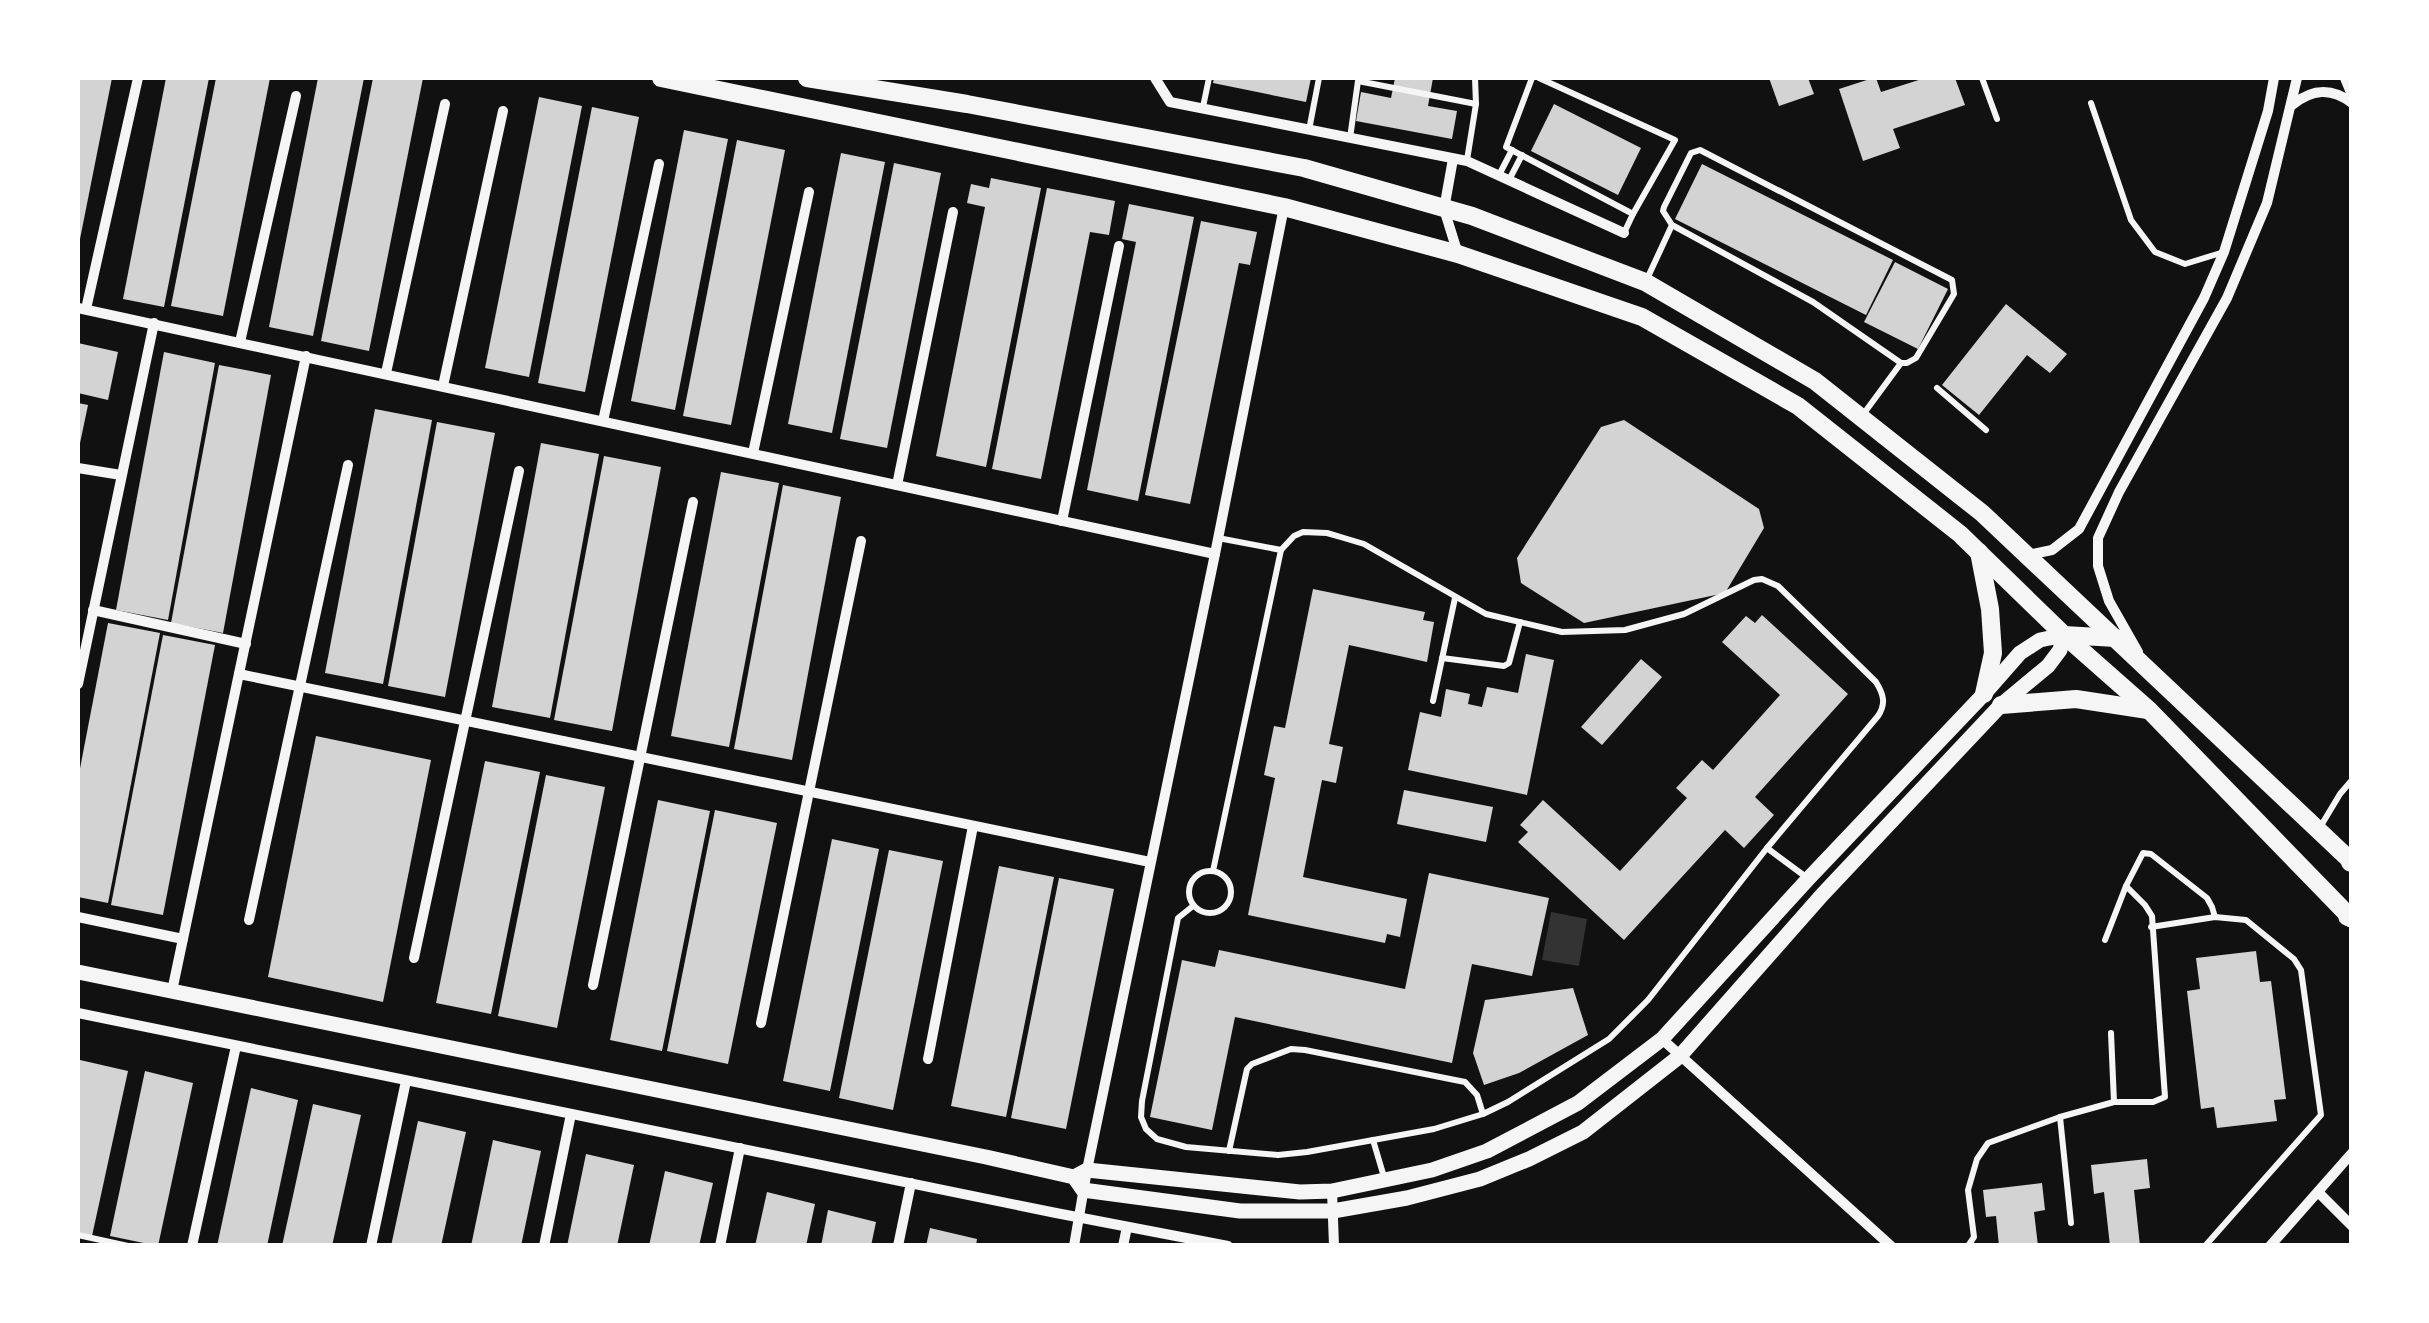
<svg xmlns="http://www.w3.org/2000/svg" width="2429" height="1323" viewBox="0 0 2429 1323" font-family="'Public Sans',sans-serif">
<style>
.water{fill:#333}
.building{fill:#d3d3d3}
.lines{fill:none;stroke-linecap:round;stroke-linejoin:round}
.service{stroke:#f5f5f5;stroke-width:6}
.minor{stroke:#f5f5f5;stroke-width:10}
.tertiary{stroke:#f5f5f5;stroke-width:15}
.secondary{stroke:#f5f5f5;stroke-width:18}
.trunk{stroke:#f5f5f5;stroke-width:20}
</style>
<rect width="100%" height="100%" fill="#111"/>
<path class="water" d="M1551,912L1587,919L1579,966L1542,960Z"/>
<g class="building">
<path d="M78,78H112L79,244H78Z"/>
<path d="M166,78H209L164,307L123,299Z"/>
<path d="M216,78H270L223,316L171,306Z"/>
<path d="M318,78H364L313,336L269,327Z"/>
<path d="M373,78H423L369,351L321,341Z"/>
<path d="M1214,78H1311L1306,102L1213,83Z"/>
<path d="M1395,78H1433L1428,106L1457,111L1452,139L1356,121L1361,92L1391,98Z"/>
<path d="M1769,78H1808L1814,94L1779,106Z"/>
<path d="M1873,78H1876L1881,92L1925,78H1955L1965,105L1893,129L1900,148L1863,161L1839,89Z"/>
<path d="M539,97L582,106L529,377L485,368Z"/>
<path d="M1554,104L1641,148L1618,195L1531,151Z"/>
<path d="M592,107L639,117L585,392L538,383Z"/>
<path d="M684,130L728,139L675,410L631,401Z"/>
<path d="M737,140L785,150L731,425L683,416Z"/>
<path d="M841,153L885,162L832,433L788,424Z"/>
<path d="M894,163L941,173L887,448L840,439Z"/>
<path d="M1702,164L1893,260L1866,315L1675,219Z"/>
<path d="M991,178L1041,188L986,467L936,456L985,207L967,203L971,184L989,188Z"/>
<path d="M1047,188L1115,201L1109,235L1090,232L1041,479L992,469Z"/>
<path d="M1129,204L1194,217L1138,501L1087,490L1136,242L1122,239Z"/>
<path d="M1201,221L1257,232L1250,265L1239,263L1190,504L1145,495Z"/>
<path d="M1895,262L1948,289L1918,349L1864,322Z"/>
<path d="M2006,304L2067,354L2050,373L2027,355L1979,415L1942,385Z"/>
<path d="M78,343L118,352L108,400L78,393Z"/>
<path d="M164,352L215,363L168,620L116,610Z"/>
<path d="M219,365L271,375L223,633L171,623Z"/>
<path d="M78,403L88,405L79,448H78Z"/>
<path d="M375,409L432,420L383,684L325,673Z"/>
<path d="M1624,420L1759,509L1764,528L1725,593L1584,623L1521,583L1517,558L1601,427Z"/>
<path d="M437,422L495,433L445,697L388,686Z"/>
<path d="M541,443L599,454L550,718L492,707Z"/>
<path d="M604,456L661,467L612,731L554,720Z"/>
<path d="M721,472L779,483L729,747L671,736Z"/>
<path d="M783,485L841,497L792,760L734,749Z"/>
<path d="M1313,589L1425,612L1423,620L1434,622L1427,662L1349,645L1329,744L1343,747L1336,783L1322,780L1303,877L1407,899L1400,937L1387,934L1385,943L1248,915L1275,778L1264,775L1274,726L1285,728Z"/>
<path d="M1762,615L1848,694L1755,797L1774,815L1744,848L1725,830L1624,940L1518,842L1528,832L1520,825L1543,800L1620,871L1687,798L1676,788L1702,760L1713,770L1780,695L1722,642L1746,616L1755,623Z"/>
<path d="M108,623L160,633L108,903L78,897V779Z"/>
<path d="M163,635L215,645L163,915L111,905Z"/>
<path d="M1526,654L1554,660L1527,795L1408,770L1420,712L1441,717L1446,689L1470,694L1468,704L1482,707L1487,687L1518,693Z"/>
<path d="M1641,659L1662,677L1602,745L1581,727Z"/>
<path d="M316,736L431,760L383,1002L268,977Z"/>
<path d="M485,761L540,772L491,1014L436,1003Z"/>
<path d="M546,775L605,787L557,1028L498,1016Z"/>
<path d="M1404,790L1493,807L1486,842L1397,824Z"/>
<path d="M658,800L710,811L662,1051L610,1040Z"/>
<path d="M715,810L777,823L728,1064L667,1051Z"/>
<path d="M832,839L879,849L830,1091L783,1081Z"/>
<path d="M889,850L943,861L893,1110L839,1098Z"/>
<path d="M999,866L1054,877L1006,1117L951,1106Z"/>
<path d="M1429,873L1549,898L1532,976L1472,964L1452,1063L1235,1017L1212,1130L1150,1117L1182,960L1215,967L1219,950L1405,989Z"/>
<path d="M1059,878L1114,889L1066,1129L1011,1118Z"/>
<path d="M2256,951L2260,982L2271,981L2286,1099L2274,1100L2277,1121L2217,1128L2214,1107L2201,1109L2187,991L2200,989L2196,958Z"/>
<path d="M1573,988L1588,1035L1519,1073L1484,1085L1473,1053L1485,1000Z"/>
<path d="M80,1060L128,1071L92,1236L78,1233V1071Z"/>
<path d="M145,1071L193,1083L158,1246L110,1236Z"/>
<path d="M251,1088L298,1100L267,1246H217Z"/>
<path d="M313,1104L361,1115L332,1246H282Z"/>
<path d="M418,1121L466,1132L441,1246H391Z"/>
<path d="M493,1140L541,1151L521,1246H471Z"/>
<path d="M586,1154L634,1165L617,1246H567Z"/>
<path d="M2147,1159L2150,1188L2134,1190L2140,1246H2110L2104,1192L2094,1194L2091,1165Z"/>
<path d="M665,1171L713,1183L699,1246H649Z"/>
<path d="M2042,1183L2045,1210L2034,1212L2038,1246H1999L1996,1216L1986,1217L1983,1190Z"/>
<path d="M767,1192L815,1204L806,1246H755Z"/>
<path d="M828,1210L876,1222L871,1246H821Z"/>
<path d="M930,1228L977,1239L976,1246H926Z"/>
</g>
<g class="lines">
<g class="service">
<path d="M1532,78L1506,147L1633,214L1675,140L1539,78"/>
<path d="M1982,78L1997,119"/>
<path d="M1358,81L1476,104"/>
<path d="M2091,103L2131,220L2155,252L2185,264L2224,252"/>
<path d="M1203,107L1209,78"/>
<path d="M1309,130L1319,78"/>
<path d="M1350,138L1358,81"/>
<path d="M1467,160L1476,104L1475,78"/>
<path d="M1499,175L1512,150"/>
<path d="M1509,180L1522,155"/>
<path d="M1624,233L1633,214"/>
<path d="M1647,279L1672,225"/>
<path d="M1937,388L1986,430"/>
<path d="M1862,416L1901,363H1907L1916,358L1954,294L1952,280L1700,150L1691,153L1664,207L1663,211L1672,225L1813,302L1901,363"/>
<path d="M1218,538L1281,550"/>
<path d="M1442,658L1504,666L1509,663L1520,622"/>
<path d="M1433,701L1455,598"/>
<path d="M2319,829L2340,794L2352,780"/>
<path d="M1767,848L1806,877"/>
<circle cx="1210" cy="892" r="21"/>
<path d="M2126,886L2143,853L2151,854L2207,898L2212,907L2215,917"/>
<path d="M1193,906L1178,918L1142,1101L1141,1117L1146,1129L1157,1139L1186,1147L1278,1155L1307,1152L1434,1129L1483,1114L1508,1102L1609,1039L1648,1000L1767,848L1878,716C1886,704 1884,695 1876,682L1778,586L1762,579L1754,580L1684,614L1625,630L1562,632L1486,614L1364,544L1344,538L1327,533L1303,532L1294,536L1281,550L1213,871"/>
<path d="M2151,927L2215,917L2246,920L2294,959L2301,970L2321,1115L2205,1246"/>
<path d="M2111,1033L2114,1102"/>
<path d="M2060,1117L2071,1223"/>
<path d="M1373,1140L1384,1177"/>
<path d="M1229,1151L1247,1069L1252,1064L1291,1049L1305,1050L1465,1082L1477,1095L1483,1114"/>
<path d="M78,1235L128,1246"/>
<path d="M1968,1246L1974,1237L1968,1190L1977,1159L1988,1143L2060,1117L2114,1102H2153L2165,1097L2152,916L2145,905L2126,886L2105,940"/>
</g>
<g class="minor">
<path d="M1155,78L1170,102L1467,161L1624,233"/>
<path d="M2345,78L2352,95"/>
<path d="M2292,105C2312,89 2331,87 2352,103"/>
<path d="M1453,159L1444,209L1458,254"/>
<path d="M78,308L1215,554"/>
<path d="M86,309L138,78"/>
<path d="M240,342L296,96"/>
<path d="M386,373L445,104"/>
<path d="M443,386L503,111"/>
<path d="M603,421L659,164"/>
<path d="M753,453L809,192"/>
<path d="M78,468L121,475"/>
<path d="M897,485L953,212"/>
<path d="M1062,521L1119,246"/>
<path d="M2028,555L2052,550L2079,529L2204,298L2224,252L2268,111L2274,78"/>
<path d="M93,610L246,644"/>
<path d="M2138,652L2109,601L2098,566V538L2119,492L2227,298L2267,203L2297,78"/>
<path d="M239,674L1150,862"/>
<path d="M78,684L154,323"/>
<path d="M78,917L183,939"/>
<path d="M249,920L348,465"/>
<path d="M414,958L519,471"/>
<path d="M593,985L693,502"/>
<path d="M172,991L306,356"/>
<path d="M78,1013L1056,1213L1228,1246"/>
<path d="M761,1023L861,541"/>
<path d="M1662,1039L1891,1246"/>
<path d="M928,1059L973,826"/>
<path d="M1332,1191L1334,1246"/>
<path d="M2318,1192L2352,1226"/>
<path d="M192,1246L236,1046"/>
<path d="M371,1246L406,1081"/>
<path d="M544,1246L571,1114"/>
<path d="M720,1246L740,1148"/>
<path d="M898,1246L911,1183"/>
<path d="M1074,1246L1087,1170L1215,554L1284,207"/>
<path d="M1123,1246L1127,1227"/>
<path d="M2270,1246L2352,1153"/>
</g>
<path class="tertiary" d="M78,972L986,1157L1074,1177L1087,1170L1300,1192L1332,1191L1432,1170L1487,1151L1578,1103L1662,1039L1809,878L1984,694L2020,653L2040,640L2064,635L2060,650L2048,666L2001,705L1822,895L1680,1056L1583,1132L1529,1159L1480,1179L1407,1198L1333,1211H1240L1083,1190L1074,1177"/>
<g class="secondary">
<path d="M661,78L1284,207L1458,254L1642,317L1798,406L1960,534L2064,635L2149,710L2352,919"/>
<path d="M807,78L967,104L1304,168L1472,216L1645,282L1815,381L1982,513L2352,862"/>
<path d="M1979,552L1990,609L1993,653L1984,694"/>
<path d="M2064,635L2116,638"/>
<path d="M2001,705L2076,699L2148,710"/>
</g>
<g class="trunk">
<path d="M2351,862H2352"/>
<path d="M2348,916L2352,917"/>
</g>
</g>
<rect width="2429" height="1323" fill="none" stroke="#ffffff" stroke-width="160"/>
</svg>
